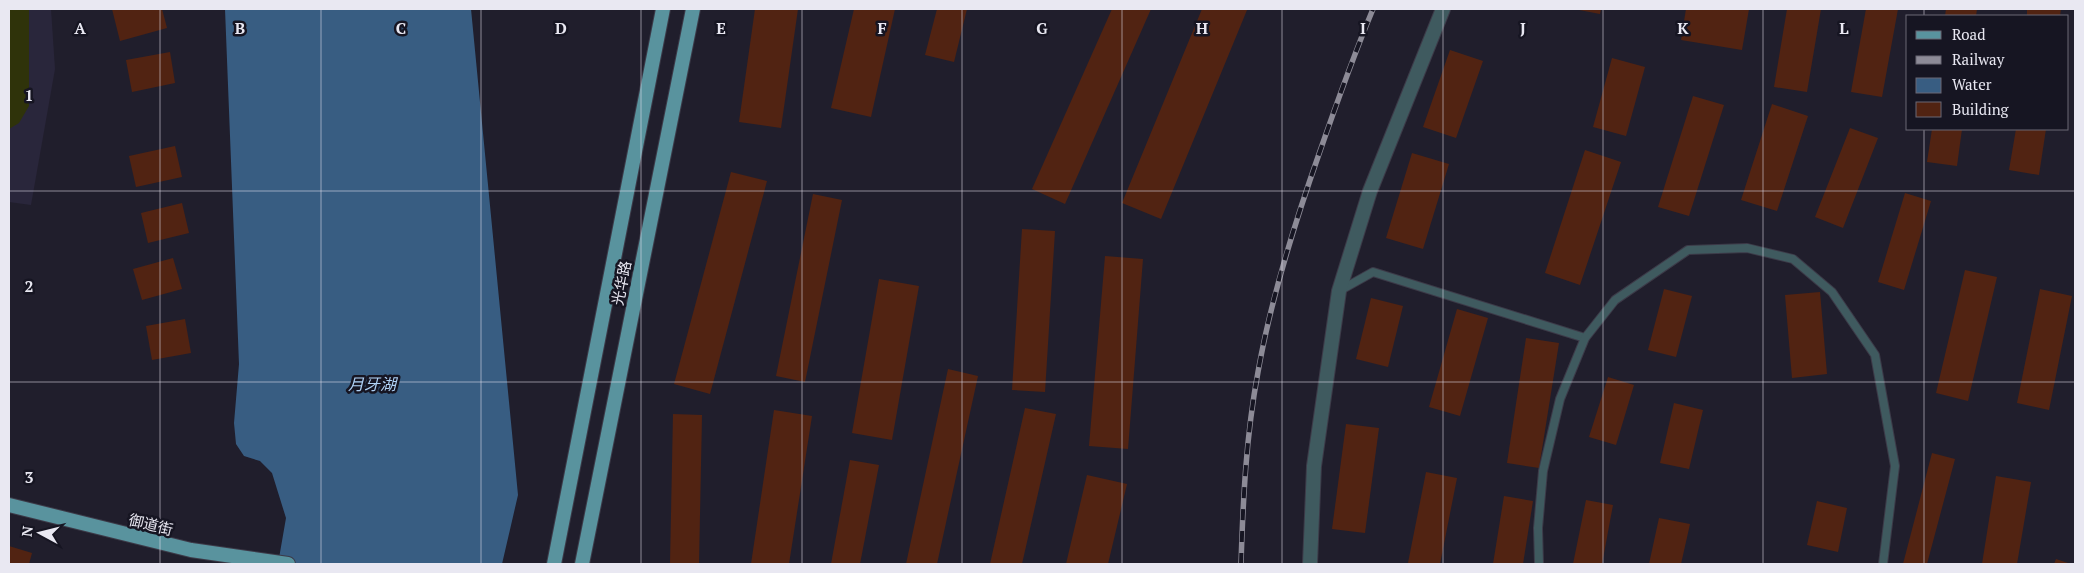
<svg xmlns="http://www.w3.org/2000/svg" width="2084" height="573" viewBox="0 0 2084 573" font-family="'PT Serif','Noto Sans SC',serif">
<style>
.built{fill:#29263b}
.green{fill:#2f330a}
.water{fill:#385d82}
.building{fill:#512312}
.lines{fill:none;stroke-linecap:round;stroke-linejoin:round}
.service-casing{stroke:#3c3a48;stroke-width:10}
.minor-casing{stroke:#3c3a48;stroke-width:16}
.primary-casing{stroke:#3c3a48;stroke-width:16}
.service{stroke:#3f5a5f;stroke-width:8}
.minor{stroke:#3f5a5f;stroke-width:14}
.primary{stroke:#59939e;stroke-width:14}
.rail-casing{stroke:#8d8b97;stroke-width:5.5}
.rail{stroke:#161522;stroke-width:4;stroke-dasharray:11;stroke-linecap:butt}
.grid{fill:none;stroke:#e9e8f2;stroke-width:1;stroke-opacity:0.55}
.labels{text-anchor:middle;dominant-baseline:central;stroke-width:5;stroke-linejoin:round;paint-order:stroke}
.street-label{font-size:15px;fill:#e9e8f2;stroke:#161522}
.water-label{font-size:16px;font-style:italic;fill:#b0d2f6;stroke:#161522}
.grid-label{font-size:16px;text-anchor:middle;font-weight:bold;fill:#e9e8f2;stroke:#161522;stroke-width:5;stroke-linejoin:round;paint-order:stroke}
</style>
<rect width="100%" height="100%" fill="#201e2c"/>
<path class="built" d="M9,9H51L55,69L31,205L9,202Z"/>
<path class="green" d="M9,9H29V106L19,123L9,129Z"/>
<path class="water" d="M225,9H471L518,495L502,564H278L286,518L272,473L260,461L244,456L236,444L234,423L239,364Z"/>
<g class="building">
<path d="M112,9H162L167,28L120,41Z"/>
<path d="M755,9H798L781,128L739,122Z"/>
<path d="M854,9H895L871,117L831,108Z"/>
<path d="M937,9H967L954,62L925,55Z"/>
<path d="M1112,9H1151L1065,204L1032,189Z"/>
<path d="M1202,9H1243L1247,10L1161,219L1122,203Z"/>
<path d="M1574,9H1601L1600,14Z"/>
<path d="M1686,9H1749L1742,50L1681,40Z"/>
<path d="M1787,9H1821L1807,92L1774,87Z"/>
<path d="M1866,9H1898L1882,97L1851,92Z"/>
<path d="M1946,9H1977L1976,16H1945Z"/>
<path d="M2027,9H2061L2060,16H2027Z"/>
<path d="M1450,50L1483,61L1456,138L1423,127Z"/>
<path d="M170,52L175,83L132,92L126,60Z"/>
<path d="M1612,58L1645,67L1626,136L1593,127Z"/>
<path d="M1693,96L1724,105L1689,216L1658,207Z"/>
<path d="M1772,104L1808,116L1777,211L1741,200Z"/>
<path d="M1850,128L1878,138L1843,228L1815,217Z"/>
<path d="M1932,129H1962L1957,166L1927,162Z"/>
<path d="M2016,129H2046L2039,175L2009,170Z"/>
<path d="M175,146L182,177L136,187L129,156Z"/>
<path d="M1585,150L1621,162L1580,285L1545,273Z"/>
<path d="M1412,153L1449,164L1423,249L1386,238Z"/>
<path d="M731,172L767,181L710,394L674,384Z"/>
<path d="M1905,193L1931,201L1904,290L1878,282Z"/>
<path d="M813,194L842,200L805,382L776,376Z"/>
<path d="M182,203L189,233L148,243L141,213Z"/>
<path d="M1022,229L1055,231L1045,392L1012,390Z"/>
<path d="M1105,256L1143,259L1128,449L1089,446Z"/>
<path d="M173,258L182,289L142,300L133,269Z"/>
<path d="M1965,270L1997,277L1968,401L1936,393Z"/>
<path d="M879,279L919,286L892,440L852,433Z"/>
<path d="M1664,289L1692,296L1676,357L1648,350Z"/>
<path d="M2040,289L2072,296L2049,410L2017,403Z"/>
<path d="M1820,292L1827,374L1792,378L1785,295Z"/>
<path d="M1371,298L1403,306L1388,367L1356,359Z"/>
<path d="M1457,309L1488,318L1460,416L1429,407Z"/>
<path d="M185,319L191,353L152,360L146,326Z"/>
<path d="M1526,338L1559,343L1539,468L1507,463Z"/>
<path d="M948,369L978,376L937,564H906Z"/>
<path d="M1608,377L1634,385L1616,445L1589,437Z"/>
<path d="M1674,403L1703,410L1689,469L1660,463Z"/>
<path d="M1025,408L1056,414L1022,564H990Z"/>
<path d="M774,410L812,416L789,564H751Z"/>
<path d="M673,414L702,415L699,564H670Z"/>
<path d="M1346,424L1379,428L1365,533L1332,529Z"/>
<path d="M1932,453L1955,459L1927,564H1903Z"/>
<path d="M850,460L879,465L860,564H831Z"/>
<path d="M1426,472L1457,478L1440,564L1408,563Z"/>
<path d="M1087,475L1127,484L1108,564H1066Z"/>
<path d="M1996,476L2031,482L2017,564H1982Z"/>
<path d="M1504,496L1533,501L1523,564H1493Z"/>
<path d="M1586,500L1613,505L1602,564H1573Z"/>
<path d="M1817,501L1847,508L1838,552L1807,545Z"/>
<path d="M1659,518L1690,524L1681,564H1649Z"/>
<path d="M9,546L32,553L29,564H9Z"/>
<path d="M2056,559L2071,564H2054Z"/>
</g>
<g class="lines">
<g class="service-casing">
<g id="service">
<path d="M1339,291L1373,272L1585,338"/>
<path d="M1539,564L1538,528L1543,471L1560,399L1585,338L1615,300L1688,250L1747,248L1793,259L1832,292L1875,355L1895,466L1883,564"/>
</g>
</g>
<g class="minor-casing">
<path id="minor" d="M1310,564L1314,466L1339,291L1370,191L1443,9"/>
</g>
<g class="primary-casing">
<g id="primary">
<path d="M9,505L191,550L288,564"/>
<path d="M554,564L663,9"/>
<path d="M582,564L693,9"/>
</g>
</g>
<use href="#service" class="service"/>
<use href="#minor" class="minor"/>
<use href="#primary" class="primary"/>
<g class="rail-casing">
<path id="rail" d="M1241,564C1243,500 1246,436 1258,372C1271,298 1294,225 1319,154C1336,105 1353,57 1373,9"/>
</g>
<use href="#rail" class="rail"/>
</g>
<path class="grid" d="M160,9V564M321,9V564M481,9V564M641,9V564M802,9V564M962,9V564M1122,9V564M1282,9V564M1443,9V564M1603,9V564M1763,9V564M1924,9V16M1924,129V564M9,191H2075M9,382H2075"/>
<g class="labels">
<g class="street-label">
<text transform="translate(621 283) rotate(-79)">光华路</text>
<text transform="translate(151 524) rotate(14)">御道街</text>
</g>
<g class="water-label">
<text x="372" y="384">月牙湖</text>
</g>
</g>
<g class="grid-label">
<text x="80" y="34">A</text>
<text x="240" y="34">B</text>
<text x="401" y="34">C</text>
<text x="561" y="34">D</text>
<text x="721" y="34">E</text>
<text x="882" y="34">F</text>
<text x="1042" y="34">G</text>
<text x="1202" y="34">H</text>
<text x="1363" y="34">I</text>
<text x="1523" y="34">J</text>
<text x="1683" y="34">K</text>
<text x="1844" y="34">L</text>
<text x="29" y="101">1</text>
<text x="29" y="292">2</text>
<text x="29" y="483">3</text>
</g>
<rect width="2084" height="573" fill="none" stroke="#e9e8f2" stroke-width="20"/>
<rect x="1906" y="15" width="162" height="115" fill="#161522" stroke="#6a6975"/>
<rect x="1916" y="31" width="25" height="8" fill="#59939e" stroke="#6a6975"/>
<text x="1952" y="40" font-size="15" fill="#e9e8f2">Road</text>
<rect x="1916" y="56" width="25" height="8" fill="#8d8b97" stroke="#6a6975"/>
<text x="1952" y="65" font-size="15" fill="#e9e8f2">Railway</text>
<rect x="1916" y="78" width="25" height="15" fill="#385d82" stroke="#6a6975"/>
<text x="1952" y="90" font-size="15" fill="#e9e8f2">Water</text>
<rect x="1916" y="102" width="25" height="15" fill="#512312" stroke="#6a6975"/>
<text x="1952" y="115" font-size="15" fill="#e9e8f2">Building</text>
<g transform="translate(40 533) rotate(277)" stroke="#161522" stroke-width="4" paint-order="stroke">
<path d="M0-4L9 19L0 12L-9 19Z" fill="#e9e8f2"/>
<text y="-8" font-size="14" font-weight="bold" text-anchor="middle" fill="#e9e8f2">N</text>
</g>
</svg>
